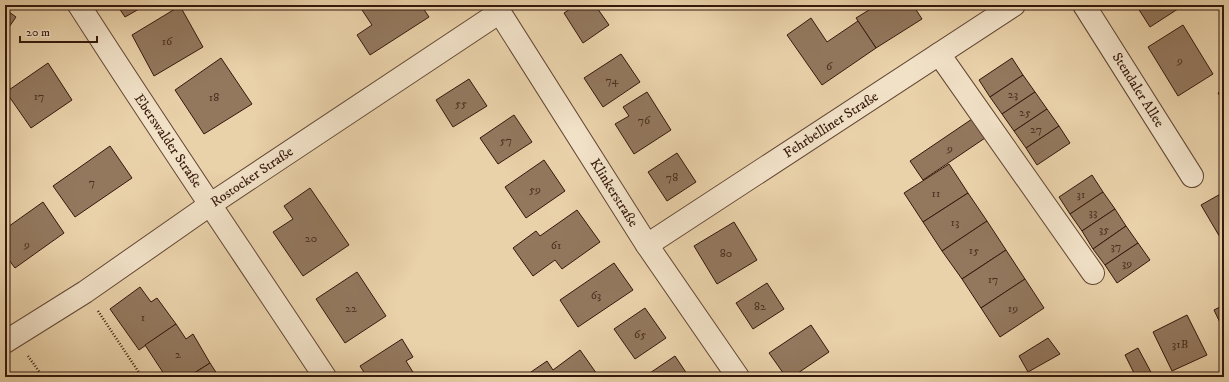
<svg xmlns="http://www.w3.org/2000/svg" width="1229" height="382" viewBox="0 0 1229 382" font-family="'IM FELL DW Pica',serif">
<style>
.building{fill:#93785e;stroke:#35180c}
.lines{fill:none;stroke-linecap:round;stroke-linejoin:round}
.minor-casing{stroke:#624633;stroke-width:24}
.path{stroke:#35180c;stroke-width:2.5;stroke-dasharray:1 2;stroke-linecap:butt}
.minor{stroke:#f1e1c7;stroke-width:22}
.labels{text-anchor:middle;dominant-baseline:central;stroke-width:3.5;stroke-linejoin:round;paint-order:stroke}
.number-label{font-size:12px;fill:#4c3020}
.street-label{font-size:14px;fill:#35180c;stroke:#f1e1c7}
</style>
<rect width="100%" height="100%" fill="#e9d1a9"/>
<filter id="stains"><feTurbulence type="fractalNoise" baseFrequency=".005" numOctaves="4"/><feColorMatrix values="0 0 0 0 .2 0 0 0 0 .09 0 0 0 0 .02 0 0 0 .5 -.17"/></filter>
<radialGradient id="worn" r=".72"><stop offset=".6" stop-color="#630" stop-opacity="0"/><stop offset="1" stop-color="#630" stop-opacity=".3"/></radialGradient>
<g class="building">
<path d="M117,5H146L125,17Z"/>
<path d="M370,5H421L429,17L370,55L357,35L372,25L362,10Z"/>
<path d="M576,5H595L609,25L583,43L564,13Z"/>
<path d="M865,5H913L922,19L876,48L856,18L869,10Z"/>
<path d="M1136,5H1184L1150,27Z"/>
<path d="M180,6L203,47L154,76L132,35Z"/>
<path d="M5,9L16,17L5,33Z"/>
<path d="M811,18L827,42L858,21L876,48L822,85L787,35Z"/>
<path d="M1183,25L1213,74L1178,96L1148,47Z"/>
<path d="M621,54L640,82L603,107L584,78Z"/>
<path d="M221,58L252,104L204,134L175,90Z"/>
<path d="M1012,58L1023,75L990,97L979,80Z"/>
<path d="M48,63L72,100L31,128L6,92Z"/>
<path d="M1023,75L1035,92L1002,114L990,97Z"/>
<path d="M469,79L487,106L453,127L436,100Z"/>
<path d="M1224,89V102L1218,93Z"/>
<path d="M647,92L671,130L634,154L615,124L629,116L623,107Z"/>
<path d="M1035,92L1047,109L1014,131L1002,114Z"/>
<path d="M1047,109L1059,126L1026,148L1014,131Z"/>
<path d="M514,115L532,142L498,164L480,138Z"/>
<path d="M975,117L988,136L923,180L910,161Z"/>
<path d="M1059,126L1070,143L1037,165L1026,148Z"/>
<path d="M110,146L132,178L75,217L53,186Z"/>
<path d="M677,153L696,182L667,201L648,172Z"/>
<path d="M544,160L565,191L526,218L505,187Z"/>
<path d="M949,164L968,193L923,222L904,193Z"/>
<path d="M1092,175L1103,192L1070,214L1059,197Z"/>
<path d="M310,188L349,245L303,276L273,232L293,219L284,206Z"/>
<path d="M1103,192L1115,209L1082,231L1070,214Z"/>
<path d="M1224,192V244L1201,205Z"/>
<path d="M968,193L987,221L942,251L923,222Z"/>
<path d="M43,202L64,233L15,268L5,255V229Z"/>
<path d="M1115,209L1126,226L1093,249L1082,231Z"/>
<path d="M577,210L600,242L562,269L555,260L533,276L513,248L536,231L540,236Z"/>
<path d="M987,221L1006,250L962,279L942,251Z"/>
<path d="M734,222L757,260L717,284L694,246Z"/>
<path d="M1126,226L1138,243L1105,265L1093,249Z"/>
<path d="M1138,243L1150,260L1117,283L1105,265Z"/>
<path d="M1006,250L1025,279L981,308L962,279Z"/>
<path d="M614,263L633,290L578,327L560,300Z"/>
<path d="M357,272L386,316L345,343L316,299Z"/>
<path d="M1025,279L1044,308L1000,337L981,308Z"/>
<path d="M767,283L784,309L753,329L736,303Z"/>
<path d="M140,287L151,302L157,298L176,324L139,350L110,309Z"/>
<path d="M1224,305V331L1214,310Z"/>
<path d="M645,308L666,338L635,359L614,329Z"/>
<path d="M1187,315L1207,355L1172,371L1153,332Z"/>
<path d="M176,324L186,339L193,334L210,363L188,377H166L145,345Z"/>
<path d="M811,325L829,352L792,377H786L769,353Z"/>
<path d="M1048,338L1060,354L1028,372L1019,356Z"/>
<path d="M402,339L413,357L406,361L416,377H367L360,366Z"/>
<path d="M1138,348L1153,376L1151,377H1136L1125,355Z"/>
<path d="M580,350L599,377H530L528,374L547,361L553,370Z"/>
<path d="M675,356L689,377H644Z"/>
<path d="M210,363L219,377L226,372L229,377H188Z"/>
</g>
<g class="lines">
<g class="minor-casing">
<g id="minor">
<path d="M79,5C159,130 243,253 325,377"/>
<path d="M495,5L647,245L738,377"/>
<path d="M1084,5L1192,176"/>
<path d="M939,54L1093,273"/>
<path d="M647,245L1014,5"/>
<path d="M5,342L85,292L211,204L500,12"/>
</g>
</g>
<g class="path">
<path d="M98,311L142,377"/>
<path d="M28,356L43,377"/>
</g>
<use href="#minor" class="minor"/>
</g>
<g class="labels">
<g class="number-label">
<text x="167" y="41">16</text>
<text x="1180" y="60">9</text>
<text x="829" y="66">6</text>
<text x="612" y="80">74</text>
<text x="1013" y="94">23</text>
<text x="39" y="96">17</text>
<text x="214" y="97">18</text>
<text x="461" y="103">55</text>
<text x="1025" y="112">25</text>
<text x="644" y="120">76</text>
<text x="1036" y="129">27</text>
<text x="506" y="140">57</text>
<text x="950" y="148">9</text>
<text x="672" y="177">78</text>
<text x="92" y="182">7</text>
<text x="535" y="189">59</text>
<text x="936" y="193">11</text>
<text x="1081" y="194">31</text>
<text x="1093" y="212">33</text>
<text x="955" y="222">13</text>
<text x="1104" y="229">35</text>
<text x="311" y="238">20</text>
<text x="27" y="244">9</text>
<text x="556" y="245">61</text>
<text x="1116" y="246">37</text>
<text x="974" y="250">15</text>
<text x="726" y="253">80</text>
<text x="1127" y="263">39</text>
<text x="993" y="279">17</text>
<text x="596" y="295">63</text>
<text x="760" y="306">82</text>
<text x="351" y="308">22</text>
<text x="1013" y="308">19</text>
<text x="143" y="317">1</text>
<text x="640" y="334">65</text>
<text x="1180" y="344">31B</text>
<text x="178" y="354">2</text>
</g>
<g class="street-label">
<text transform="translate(1138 90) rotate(58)">Stendaler Allee</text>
<text transform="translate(831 125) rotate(-33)">Fehrbelliner Straße</text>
<text transform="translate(168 141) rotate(56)">Eberswalder Straße</text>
<text transform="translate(252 177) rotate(-34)">Rostocker Straße</text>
<text transform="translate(614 193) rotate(58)">Klinkerstraße</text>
</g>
</g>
<rect width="1229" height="382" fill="none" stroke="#e9d1a9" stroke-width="20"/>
<rect x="6" y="6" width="1217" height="370" fill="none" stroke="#35180c" stroke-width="2"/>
<rect x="10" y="10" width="1209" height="362" fill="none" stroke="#35180c"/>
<path d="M20 36v6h77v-6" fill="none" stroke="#35180c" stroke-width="2"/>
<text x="26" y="36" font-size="12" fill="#35180c" stroke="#f1e1c7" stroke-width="3" paint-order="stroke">20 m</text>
<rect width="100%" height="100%" filter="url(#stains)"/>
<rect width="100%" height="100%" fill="url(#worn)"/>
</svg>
